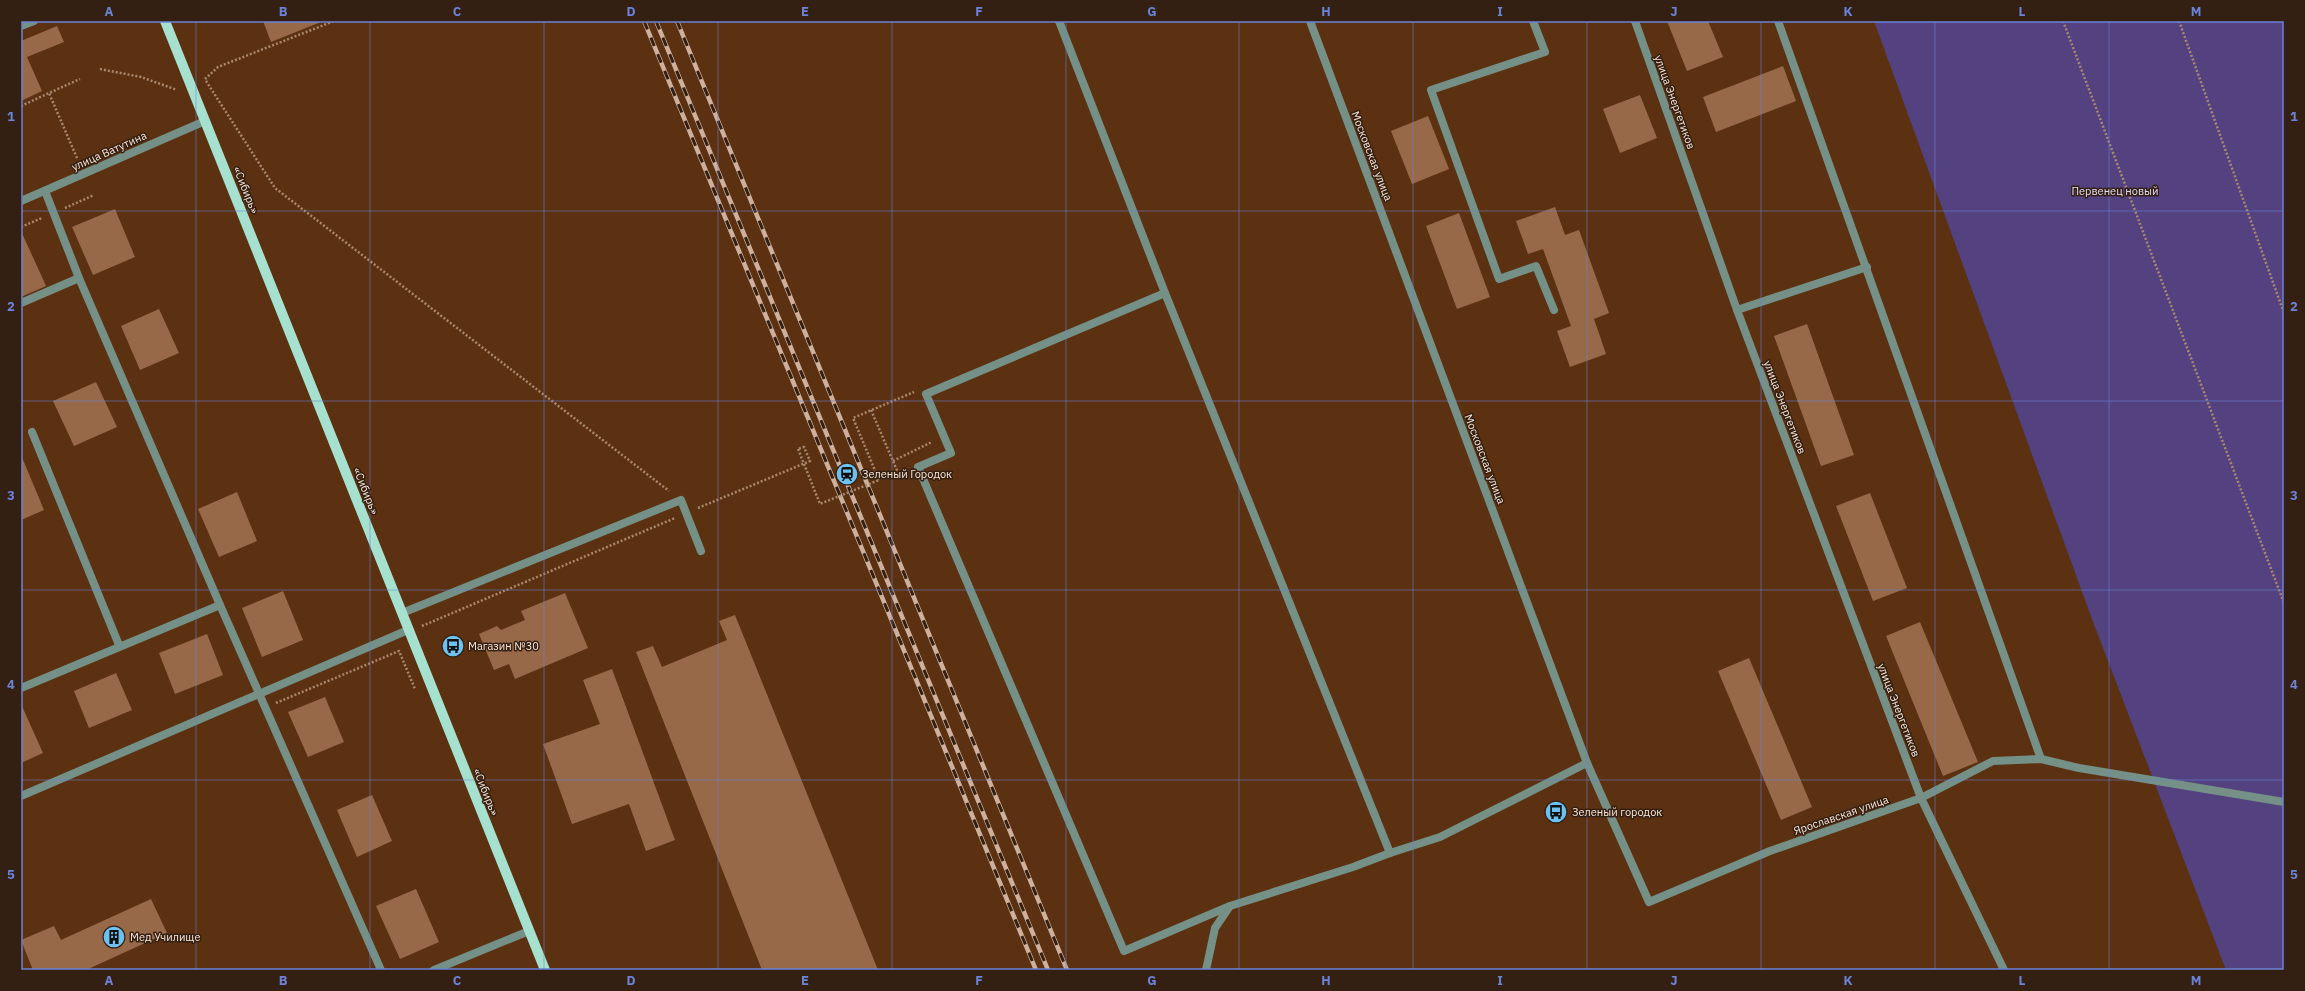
<svg xmlns="http://www.w3.org/2000/svg" width="2305" height="991" viewBox="0 0 2305 991" font-family="'IBM Plex Sans',sans-serif">
<style>
.green{fill:#53427f}
.building{fill:#986949}
.lines{fill:none;stroke-linecap:round;stroke-linejoin:round}
.path{stroke:#a98870;stroke-width:2.5;stroke-dasharray:2 2;stroke-linecap:butt}
.service{stroke:#749087;stroke-width:8}
.minor{stroke:#749087;stroke-width:8}
.tertiary{stroke:#749087;stroke-width:8}
.primary{stroke:#a6e1cf;stroke-width:10}
.rail-casing{stroke:#cdb09d;stroke-width:4.5}
.rail{stroke:#332012;stroke-width:3;stroke-dasharray:9;stroke-linecap:butt}
.path-bridge{stroke:#a98870;stroke-width:2.5;stroke-dasharray:2 2;stroke-linecap:butt}
.grid{fill:none;stroke:#6b83d8;stroke-width:1;stroke-opacity:0.55}
.labels{text-anchor:middle;dominant-baseline:central;stroke-width:3;stroke-linejoin:round;paint-order:stroke}
.street-label{font-size:11px;fill:#fce6d8;stroke:#332012}
.park-label{font-size:11px;fill:#e3ddfa;stroke:#332012}
.poi-label{font-size:11px;fill:#fce6d8;stroke:#332012;text-anchor:start}
.neatline{fill:none;stroke:#6b83d8;stroke-width:1.5}
.grid-label{font-size:13px;text-anchor:middle;font-weight:bold;fill:#6b83d8}
</style>
<rect width="100%" height="100%" fill="#5c3111"/>
<path class="green" d="M1874,21H2284V970H2226L2092,619Z"/>
<g class="building">
<path d="M263,21H321V22L271,42Z"/>
<path d="M1667,21H1708L1723,57L1687,71Z"/>
<path d="M57,26L64,42L27,57L42,91L21,101V41Z"/>
<path d="M1783,66L1796,101L1716,132L1703,97Z"/>
<path d="M1640,95L1657,138L1620,153L1603,109Z"/>
<path d="M1428,116L1449,169L1412,184L1391,131Z"/>
<path d="M1555,207L1565,235L1579,230L1609,313L1594,319L1606,354L1570,367L1557,331L1571,326L1543,249L1528,254L1516,221Z"/>
<path d="M115,209L135,257L93,275L72,227Z"/>
<path d="M1459,213L1490,297L1457,309L1426,226Z"/>
<path d="M21,231L46,286L21,297Z"/>
<path d="M159,309L179,353L140,370L121,326Z"/>
<path d="M1807,324L1854,455L1821,466L1774,336Z"/>
<path d="M96,382L117,427L74,446L53,401Z"/>
<path d="M21,455L44,510L21,520Z"/>
<path d="M237,492L257,541L219,557L198,509Z"/>
<path d="M1870,493L1907,588L1873,601L1836,506Z"/>
<path d="M283,591L303,640L262,657L242,608Z"/>
<path d="M565,593L588,648L515,679L509,664L494,670L479,634L497,626L501,630L525,620L521,611Z"/>
<path d="M735,615L878,970H762L636,652L653,646L662,667L727,640L719,621Z"/>
<path d="M1920,622L1978,762L1943,776L1886,636Z"/>
<path d="M207,634L223,675L175,694L159,653Z"/>
<path d="M1749,658L1812,807L1781,820L1718,671Z"/>
<path d="M612,669L675,840L646,851L629,804L572,824L543,744L600,724L583,680Z"/>
<path d="M116,673L132,710L89,728L74,691Z"/>
<path d="M325,697L344,742L308,757L288,712Z"/>
<path d="M21,704L43,753L21,763Z"/>
<path d="M372,795L392,841L357,857L337,810Z"/>
<path d="M416,889L439,942L400,959L376,906Z"/>
<path d="M151,899L167,933L86,970H33L21,940L54,926L61,940Z"/>
</g>
<g class="lines">
<g class="path">
<path d="M2063,21L2284,603"/>
<path d="M2179,21L2284,313"/>
<path d="M100,69L141,77L177,90"/>
<path d="M205,79L218,67L334,21"/>
<path d="M206,81L275,188L669,491"/>
<path d="M21,106L49,93"/>
<path d="M77,158L49,93L80,79"/>
<path d="M65,208L94,195"/>
<path d="M21,227L42,218"/>
<path d="M871,410L899,475L907,472"/>
<path d="M893,461L932,442"/>
<path d="M879,480L853,418L914,392"/>
<path d="M698,508L810,461L804,447L798,449"/>
<path d="M422,626L675,518"/>
<path d="M276,703L399,651L415,689"/>
</g>
<g class="service">
<path d="M1533,21L1545,52L1431,90L1499,279L1536,266L1554,310"/>
<path d="M21,26L34,21"/>
<path d="M45,191L79,278L220,605L381,970"/>
<path d="M1165,293L926,394L951,453L918,467L1124,951L1230,906"/>
<path d="M21,303L79,278"/>
<path d="M1737,310L1867,267"/>
<path d="M32,432L119,645"/>
<path d="M402,613L681,500L701,551"/>
<path d="M21,688L220,605"/>
<path d="M21,796L408,630"/>
<path d="M1921,798L2004,970"/>
<path d="M434,970L529,931"/>
</g>
<g class="minor">
<path d="M1310,21L1587,763L1649,902L1770,851L1921,798L1993,761L2041,759L2079,768L2284,802"/>
<path d="M1635,21L1737,310L1921,798"/>
<path d="M1778,21L2041,759"/>
<path d="M1390,853L1440,837L1587,763"/>
</g>
<g class="tertiary">
<path d="M1059,21L1165,293L1390,853L1353,867L1230,906L1215,928L1206,970"/>
<path d="M21,201L205,121"/>
</g>
<path class="primary" d="M165,21L545,970"/>
<g class="rail-casing">
<g id="rail">
<path d="M644,21L1036,970"/>
<path d="M656,21L1048,970"/>
<path d="M677,21L1067,970"/>
</g>
</g>
<use href="#rail" class="rail"/>
<path class="path-bridge" d="M798,449L820,504L879,480"/>
</g>
<path class="grid" d="M196,21V970M370,21V970M544,21V970M718,21V970M892,21V970M1066,21V970M1239,21V970M1413,21V970M1587,21V970M1761,21V970M1935,21V970M2109,21V970M21,211H2284M21,401H2284M21,590H2284M21,780H2284"/>
<defs>
<g id="station-disc" transform="scale(1.15)"><circle r="9.5" fill="#6cc3f2" stroke="#332012"/><path d="M-3-6H3Q5-6 5-4V2Q5 4 3 4L4.5 6H3L1.5 4h-3L-3 6H-4.5L-3 4Q-5 4-5 2V-4Q-5-6-3-6ZM-3.5-4v3h7v-3ZM-3.5 1v1.5H-2V1ZM2 1v1.5H3.5V1Z" fill="#111"/></g>
<g id="bus-disc" transform="scale(1.15)"><circle r="9.5" fill="#6cc3f2" stroke="#332012"/><path d="M-5-6H5V4H4V6H2V4H-2V6H-4V4H-5ZM-3.5-4V0h7V-4ZM-3.5 1.2v1.5H-2V1.2ZM2 1.2v1.5H3.5V1.2Z" fill="#111"/></g>
<g id="building-disc" transform="scale(1.15)"><circle r="9.5" fill="#6cc3f2" stroke="#332012"/><path d="M-4-6H4V6H1V3H-1V6H-4ZM-2.5-4.3h1.7v1.8h-1.7ZM.8-4.3h1.7v1.8H.8ZM-2.5-1h1.7V.8h-1.7ZM.8-1h1.7V.8H.8Z" fill="#111"/></g>
</defs>
<g fill-rule="evenodd">
<use href="#station-disc" x="847" y="474"/>
<use href="#bus-disc" x="453" y="646"/>
<use href="#bus-disc" x="1556" y="812"/>
<use href="#building-disc" x="114" y="937"/>
</g>
<g class="labels">
<g class="street-label">
<text transform="translate(1675 102) rotate(70)">улица Энергетиков</text>
<text transform="translate(109 151) rotate(-24)">улица Ватутина</text>
<text transform="translate(1372 156) rotate(69)">Московская улица</text>
<text transform="translate(246 190) rotate(68)">«Сибирь»</text>
<text transform="translate(1785 407) rotate(69)">улица Энергетиков</text>
<text transform="translate(1485 459) rotate(69)">Московская улица</text>
<text transform="translate(366 491) rotate(68)">«Сибирь»</text>
<text transform="translate(1899 710) rotate(69)">улица Энергетиков</text>
<text transform="translate(486 792) rotate(68)">«Сибирь»</text>
<text transform="translate(1841 815) rotate(-19)">Ярославская улица</text>
</g>
<g class="park-label">
<text x="2115" y="191">Первенец новый</text>
</g>
<g class="poi-label">
<text x="862" y="474">Зеленый Городок</text>
<text x="468" y="646">Магазин №30</text>
<text x="1572" y="812">Зеленый городок</text>
<text x="130" y="937">Мед Училище</text>
</g>
</g>
<rect width="2305" height="991" fill="none" stroke="#332012" stroke-width="44"/>
<rect x="22" y="22" width="2261" height="947" class="neatline"/>
<g class="grid-label">
<text x="109" y="16">A</text>
<text x="283" y="16">B</text>
<text x="457" y="16">C</text>
<text x="631" y="16">D</text>
<text x="805" y="16">E</text>
<text x="979" y="16">F</text>
<text x="1152" y="16">G</text>
<text x="1326" y="16">H</text>
<text x="1500" y="16">I</text>
<text x="1674" y="16">J</text>
<text x="1848" y="16">K</text>
<text x="2022" y="16">L</text>
<text x="2196" y="16">M</text>
<text x="11" y="121">1</text>
<text x="2294" y="121">1</text>
<text x="11" y="311">2</text>
<text x="2294" y="311">2</text>
<text x="11" y="500">3</text>
<text x="2294" y="500">3</text>
<text x="11" y="689">4</text>
<text x="2294" y="689">4</text>
<text x="11" y="879">5</text>
<text x="2294" y="879">5</text>
<text x="109" y="985">A</text>
<text x="283" y="985">B</text>
<text x="457" y="985">C</text>
<text x="631" y="985">D</text>
<text x="805" y="985">E</text>
<text x="979" y="985">F</text>
<text x="1152" y="985">G</text>
<text x="1326" y="985">H</text>
<text x="1500" y="985">I</text>
<text x="1674" y="985">J</text>
<text x="1848" y="985">K</text>
<text x="2022" y="985">L</text>
<text x="2196" y="985">M</text>
</g>
</svg>
